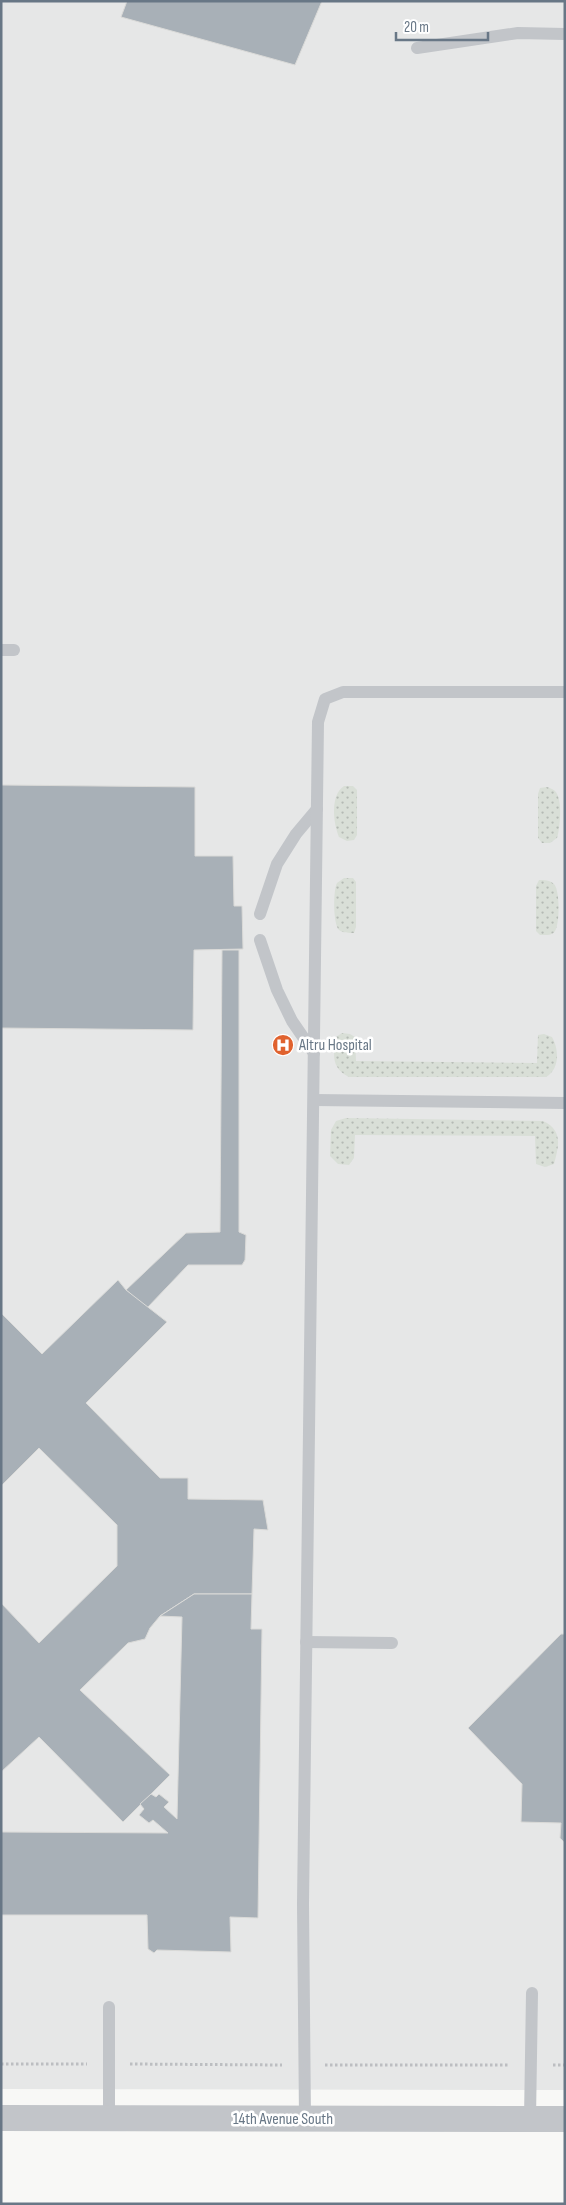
<svg xmlns="http://www.w3.org/2000/svg" width="566" height="2205" viewBox="0 0 566 2205" font-family="'Sofia Sans Condensed',sans-serif">
<style>
.built{fill:#e6e7e7}
.grass{fill:url(#grass-dots)}
.building{fill:#a8b0b7;stroke:#dadad8}
.lines{fill:none;stroke-linecap:round;stroke-linejoin:round}
.path{stroke:#bcbec1;stroke-width:3;stroke-dasharray:2.5 2.5;stroke-linecap:butt}
.lane{stroke:#c2c5c9;stroke-width:12}
.street{stroke:#c2c5c9;stroke-width:26}
.labels{text-anchor:middle;dominant-baseline:central;stroke-width:5;stroke-linejoin:round;paint-order:stroke}
.poi-label{font-size:16px;fill:#687786;stroke:#fff;text-anchor:start}
.street-label{font-size:16px;fill:#687786;stroke:#fff}
</style>
<defs>
<pattern id="grass-dots" width="8" height="8" patternUnits="userSpaceOnUse" patternTransform="scale(1.25)"><rect width="8" height="8" fill="#d9dfd7"/><path d="M2 2h.1M6 6h.1" fill="none" stroke="#b4bab4" stroke-width="1.8" stroke-linecap="round"/></pattern>
</defs>
<rect width="100%" height="100%" fill="#f8f8f6"/>
<path class="built" d="M1,1H565V2090L1,2089Z"/>
<g class="grass">
<path d="M344,786H353L357,790V835L354,840L347,841L339,837C333,823 330,795 344,786Z"/>
<path d="M547,787C550,788 553,789 555,791C563,799 560,828 557,838L550,843H542L538,838V794L540,788Z"/>
<path d="M344,878H353L356,882V927L354,933C349,933 343,933 339,930C333,924 333,890 337,883C338,882 343,879 344,878Z"/>
<path d="M539,880C544,880 550,880 554,884C560,890 560,924 555,931C552,936 545,935 540,935L536,931V886Z"/>
<path d="M342,1033L350,1034L355,1037L356,1061L537,1063L538,1035L544,1034L552,1037C559,1049 560,1069 546,1077H349C331,1068 333,1055 336,1037Z"/>
<path d="M346,1118L543,1121C563,1130 559,1146 554,1164L545,1167L536,1164L535,1136L355,1135L354,1158L349,1165L338,1164L330,1156L331,1130L336,1121Z"/>
</g>
<g class="building">
<path d="M127,1H322L295,65L121,17Z"/>
<path d="M1,785L195,787V856H233L234,906H242L243,949L194,950L193,1030L1,1028Z"/>
<path d="M222,950H239V1232L246,1235L245,1260L242,1265H188L147,1308L126,1290L186,1233L220,1232Z"/>
<path d="M118,1280L126,1290L167,1322L86,1403L160,1478H188V1499L263,1500L268,1530L254,1529L252,1594H194L160,1616L150,1628L145,1639L128,1643L80,1690L170,1775L123,1822L39,1737L1,1772V1603L39,1643L117,1566V1525L39,1448L1,1486V1313L42,1354Z"/>
<path d="M194,1594H252L251,1629H262L258,1918L230,1917L231,1952L157,1950L154,1953L148,1949L147,1915H1V1832L168,1833L153,1820L149,1823L139,1815L144,1809L140,1804L151,1794L156,1797L159,1794L169,1802L164,1807L177,1819L182,1617L160,1616Z"/>
<path d="M561,1634H565V1843L560,1838L561,1823L521,1822L522,1784L468,1728Z"/>
</g>
<g class="lines">
<g class="path">
<path d="M1,2064H87"/>
<path d="M130,2064L282,2065"/>
<path d="M325,2065H509"/>
<path d="M553,2065H565"/>
</g>
<g class="lane">
<path d="M417,48L518,33L565,34"/>
<path d="M1,650H14"/>
<path d="M260,914L277,864L296,834L317,809"/>
<path d="M260,940L277,990L292,1021L314,1053"/>
<path d="M314,1100L565,1103"/>
<path d="M306,1642L392,1643"/>
<path d="M109,2007V2119"/>
<path d="M305,2119L303,1904L318,722L325,699L343,692H565"/>
<path d="M530,2119L532,1993"/>
</g>
<path class="street" d="M1,2118L565,2119"/>
</g>
<defs>
<g id="hospital-disc" transform="scale(1.125)"><circle r="9.5" fill="#e0622e" stroke="#fff"/><path d="M-5-5h3v3.5h4V-5h3V5h-3V1.5h-4V5h-3Z" fill="#fff"/></g>
</defs>
<g fill-rule="evenodd">
<use href="#hospital-disc" x="283" y="1045"/>
</g>
<g class="labels">
<g class="poi-label">
<text x="299" y="1045">Altru Hospital</text>
</g>
<g class="street-label">
<text x="283" y="2119">14th Avenue South</text>
</g>
</g>
<rect width="566" height="2205" fill="none" stroke="#687786" stroke-width="5"/>
<path d="M396 32v8h92v-8" fill="none" stroke="#687786" stroke-width="2.5"/>
<text x="404" y="32" font-size="15" fill="#687786" stroke="#ffffff" stroke-width="4" paint-order="stroke">20 m</text>
</svg>
